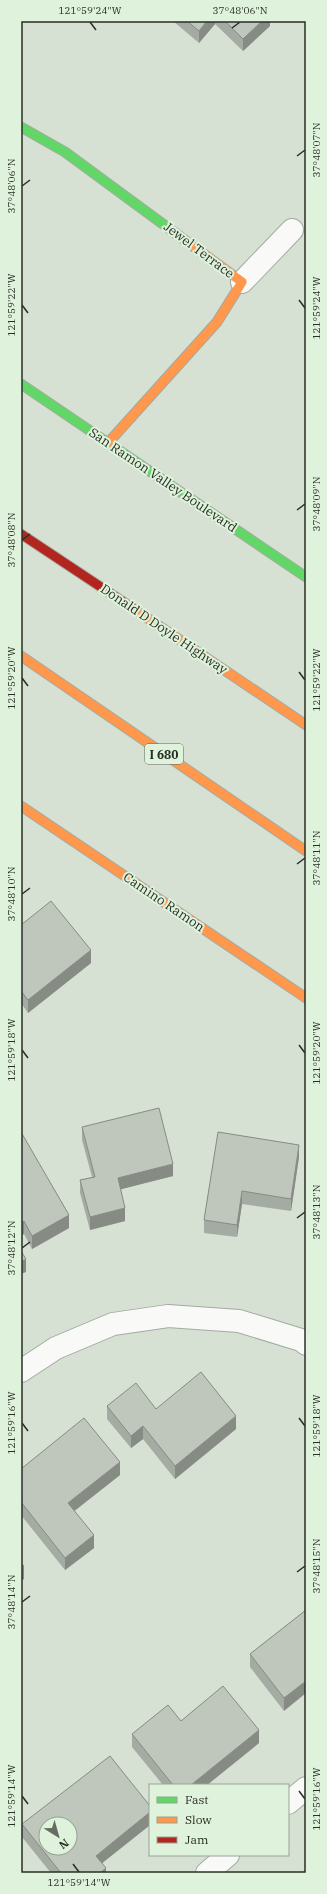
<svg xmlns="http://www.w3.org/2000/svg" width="327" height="1894" viewBox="0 0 327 1894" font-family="'IBM Plex Serif',serif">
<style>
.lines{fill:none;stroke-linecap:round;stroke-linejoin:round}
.street-casing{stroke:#a3aba2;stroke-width:24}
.fast-casing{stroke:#a3aba2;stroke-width:11}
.slow-casing{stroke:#a3aba2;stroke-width:11}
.jam-casing{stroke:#a3aba2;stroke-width:11}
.street{stroke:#f9faf8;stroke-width:22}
.fast{stroke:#63d668;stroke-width:9}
.slow{stroke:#ff974d;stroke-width:9}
.jam{stroke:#b3261e;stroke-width:9}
.wall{fill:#a4aba2}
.shaded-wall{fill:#868b84}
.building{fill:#bfc7bc;stroke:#868b84;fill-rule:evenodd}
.ticks{fill:none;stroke:#282f26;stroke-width:1.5}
.labels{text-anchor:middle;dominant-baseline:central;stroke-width:4;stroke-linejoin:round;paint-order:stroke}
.shield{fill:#dff2db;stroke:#5f6a5c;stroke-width:1}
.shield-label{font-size:12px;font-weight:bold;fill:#282f26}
.street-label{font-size:13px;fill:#282f26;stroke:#dff2db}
.neatline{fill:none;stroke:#282f26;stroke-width:1.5}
.ticks-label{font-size:10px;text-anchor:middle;fill:#282f26}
</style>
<rect width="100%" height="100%" fill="#d6e0d3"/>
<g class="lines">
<g class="street-casing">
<g id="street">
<path d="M242,282L292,230"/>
<path d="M21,1371L56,1348L113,1324L168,1316L239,1321L301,1340L306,1344"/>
<path d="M288,1803L306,1788"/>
<path d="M207,1873L228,1855"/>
</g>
</g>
<g class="fast-casing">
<g id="fast">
<path d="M21,127L65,152L186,241"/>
<path d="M21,384L306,577"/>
</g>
</g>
<g class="slow-casing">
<g id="slow">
<path d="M108,443L217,322L242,282L186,241"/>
<path d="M134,609L306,725"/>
<path d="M21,656L306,851"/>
<path d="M21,806L306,998"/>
</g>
</g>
<g class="jam-casing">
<path id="jam" d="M21,534L134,609"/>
</g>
<use href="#street" class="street"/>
<use href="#fast" class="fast"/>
<use href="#slow" class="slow"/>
<use href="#jam" class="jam"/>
</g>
<g class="wall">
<path d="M173,21H270V26L243,51L215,24L199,43Z"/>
<path d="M21,925L91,963L28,1013L21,1003Z"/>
<path d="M82,1127L173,1176L121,1189L125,1221L90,1230L80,1193V1180L92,1177L82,1140Z"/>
<path d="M21,1132L69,1228L32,1249L24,1234Z"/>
<path d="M218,1132L299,1157L291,1211L242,1204L237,1237L204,1233V1220Z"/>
<path d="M107,1406L156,1409L236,1429L175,1479L143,1439L131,1448L107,1419Z"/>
<path d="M21,1469L120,1475L74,1511L94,1548L65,1570L21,1515Z"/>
<path d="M306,1610L284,1711L250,1667V1654Z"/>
<path d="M181,1721L259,1743L207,1785H163L132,1747V1734Z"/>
<path d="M22,1824L150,1825L102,1863L106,1873H51L22,1837Z"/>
</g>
<g class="shaded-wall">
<path d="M207,21H215V24L199,43V31Z"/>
<path d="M262,21H270V26L243,51V39Z"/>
<path d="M91,950V963L28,1013V1000Z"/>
<path d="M299,1145V1157L291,1211V1199Z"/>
<path d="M173,1164V1176L118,1190V1178Z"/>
<path d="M242,1191V1204L237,1237V1225Z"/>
<path d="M125,1208V1221L90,1230V1217Z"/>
<path d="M69,1215V1228L32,1249V1236Z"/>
<path d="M24,1221V1234L21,1236V1223Z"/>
<path d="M26,1259V1272L21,1274V1262Z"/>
<path d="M236,1416V1429L175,1479V1466Z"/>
<path d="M143,1426V1439L131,1448V1436Z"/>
<path d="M120,1462V1475L68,1516V1503Z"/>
<path d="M94,1535V1548L65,1570V1558Z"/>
<path d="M24,1566V1579L21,1581V1569Z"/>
<path d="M306,1681V1693L284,1711V1698Z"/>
<path d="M259,1730V1743L207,1785H191Z"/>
<path d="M150,1812V1825L96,1868V1856Z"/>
<path d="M106,1868V1873H100Z"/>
</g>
<g class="building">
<path d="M187,21H207L199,31Z"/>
<path d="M225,21H262L243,39Z"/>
<path d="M51,901L91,950L28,1000L21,991V925Z"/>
<path d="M159,1108L173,1164L118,1178L125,1208L90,1217L80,1180L95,1177L82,1127Z"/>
<path d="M21,1132L69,1215L32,1236L24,1221L21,1223Z"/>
<path d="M218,1132L299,1145L291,1199L242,1191L237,1225L204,1220Z"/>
<path d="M21,1251L26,1259L21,1262Z"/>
<path d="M201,1372L236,1416L175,1466L143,1426L131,1436L107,1406L136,1383L156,1409Z"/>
<path d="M84,1418L120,1462L68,1503L94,1535L65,1558L21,1502V1469Z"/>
<path d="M21,1563L24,1566L21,1569Z"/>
<path d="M306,1610V1681L284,1698L250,1654Z"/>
<path d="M223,1686L259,1730L191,1785H173L132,1734L168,1705L181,1721Z"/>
<path d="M110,1756L150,1806V1812L96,1856L106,1868L100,1873H61L22,1824ZM46,1824H70V1848H46Z"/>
<path d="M306,1870V1873H302Z"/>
</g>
<path class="ticks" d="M90,22L96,30M232,28L240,22M297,156L305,150M22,186L30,180M299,300L305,308M22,305L28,313M297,510L305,504M22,540L30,534M299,672L305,680M22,678L28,686M297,864L305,858M22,894L30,888M299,1045L305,1053M22,1050L28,1058M297,1218L305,1212M22,1248L30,1242M299,1418L305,1426M22,1423L28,1431M297,1572L305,1566M22,1602L30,1596M299,1791L305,1799M22,1796L28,1804M73,1864L79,1872"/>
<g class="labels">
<rect class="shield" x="145" y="744" width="38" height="20" rx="3"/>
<g class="shield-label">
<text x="164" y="754">I 680</text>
</g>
<g class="street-label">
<text transform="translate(199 250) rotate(37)">Jewel Terrace</text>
<text transform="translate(163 480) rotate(34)">San Ramon Valley Boulevard</text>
<text transform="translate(164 629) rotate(34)">Donald D Doyle Highway</text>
<text transform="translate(164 902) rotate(34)">Camino Ramon</text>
</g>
</g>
<rect width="327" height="1894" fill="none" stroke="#dff2db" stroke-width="44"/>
<rect x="149" y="1784" width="140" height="72" fill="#dff2db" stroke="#96a493"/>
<rect x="157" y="1797" width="20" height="6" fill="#63d668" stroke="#96a493"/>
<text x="185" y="1804" font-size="12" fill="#282f26">Fast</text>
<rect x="157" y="1817" width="20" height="6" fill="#ff974d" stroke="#96a493"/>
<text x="185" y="1824" font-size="12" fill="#282f26">Slow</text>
<rect x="157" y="1837" width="20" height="6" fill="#b3261e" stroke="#96a493"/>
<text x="185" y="1844" font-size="12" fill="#282f26">Jam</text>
<g transform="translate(58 1836) rotate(143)"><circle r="19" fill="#dff2db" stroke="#96a493"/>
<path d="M0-3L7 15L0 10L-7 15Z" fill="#656d63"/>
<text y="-6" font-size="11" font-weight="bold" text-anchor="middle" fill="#282f26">N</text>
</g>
<rect x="22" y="22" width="283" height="1850" class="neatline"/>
<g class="ticks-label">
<text x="90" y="14">121°59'24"W</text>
<text x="240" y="14">37°48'06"N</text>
<text transform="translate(316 150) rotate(-90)" y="4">37°48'07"N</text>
<text transform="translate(11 186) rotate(-90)" y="4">37°48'06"N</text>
<text transform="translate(11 305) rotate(-90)" y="4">121°59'22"W</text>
<text transform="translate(316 308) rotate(-90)" y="4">121°59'24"W</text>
<text transform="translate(316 504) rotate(-90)" y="4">37°48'09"N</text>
<text transform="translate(11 540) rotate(-90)" y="4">37°48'08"N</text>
<text transform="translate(11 678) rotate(-90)" y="4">121°59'20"W</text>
<text transform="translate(316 680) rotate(-90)" y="4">121°59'22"W</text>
<text transform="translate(316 858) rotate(-90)" y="4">37°48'11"N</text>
<text transform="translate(11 894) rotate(-90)" y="4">37°48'10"N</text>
<text transform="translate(11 1050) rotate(-90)" y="4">121°59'18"W</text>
<text transform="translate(316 1053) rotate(-90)" y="4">121°59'20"W</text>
<text transform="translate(316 1212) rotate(-90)" y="4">37°48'13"N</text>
<text transform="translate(11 1248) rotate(-90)" y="4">37°48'12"N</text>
<text transform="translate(11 1423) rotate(-90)" y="4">121°59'16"W</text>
<text transform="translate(316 1426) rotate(-90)" y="4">121°59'18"W</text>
<text transform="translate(316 1566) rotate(-90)" y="4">37°48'15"N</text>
<text transform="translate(11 1602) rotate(-90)" y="4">37°48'14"N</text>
<text transform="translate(11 1796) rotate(-90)" y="4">121°59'14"W</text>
<text transform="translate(316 1799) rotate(-90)" y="4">121°59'16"W</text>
<text x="79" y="1886">121°59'14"W</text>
</g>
</svg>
